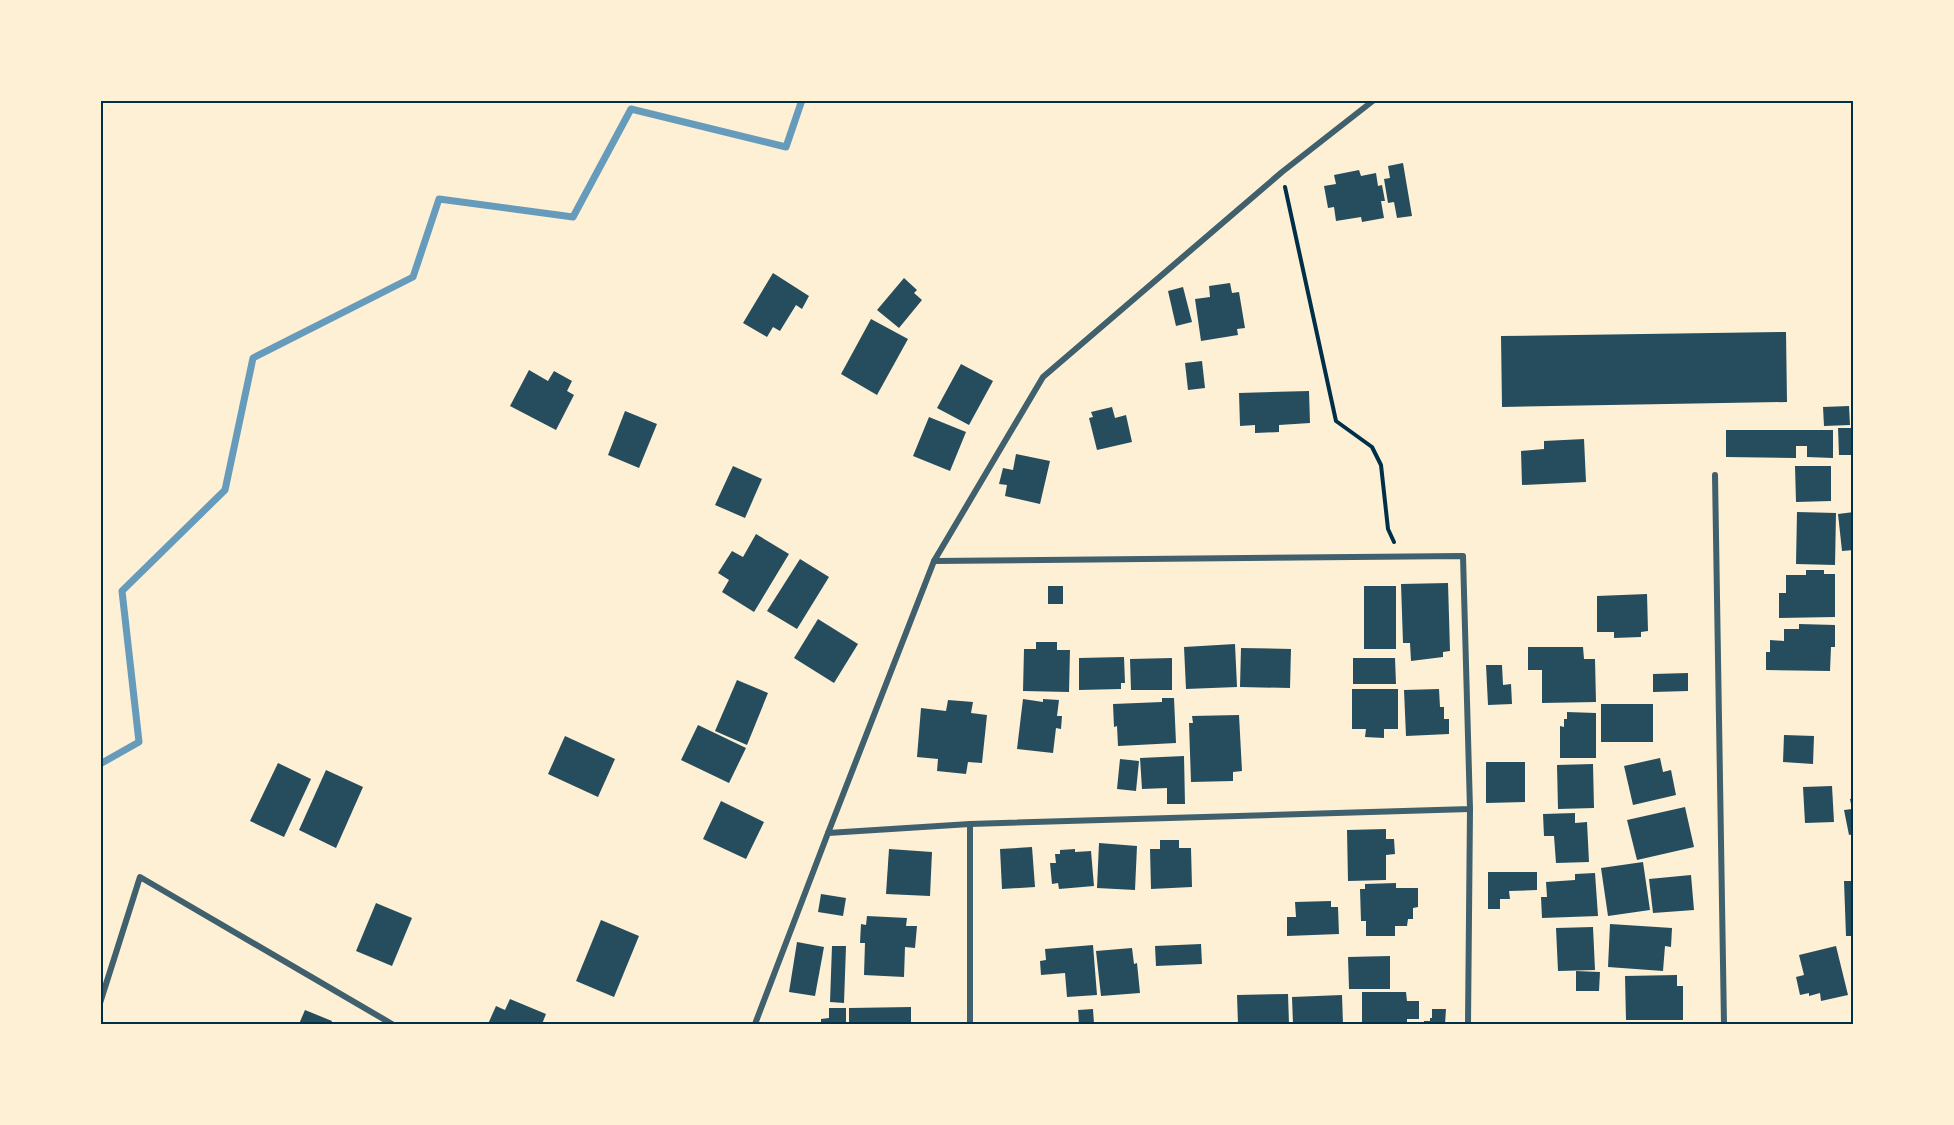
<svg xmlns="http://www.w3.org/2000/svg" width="1954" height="1125" viewBox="0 0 1954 1125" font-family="Roboto,sans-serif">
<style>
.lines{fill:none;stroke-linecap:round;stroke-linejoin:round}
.stream{stroke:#669bbc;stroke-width:7}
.building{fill:#264d5e}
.path{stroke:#003049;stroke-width:4}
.minor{stroke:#3f606c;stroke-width:6}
.neatline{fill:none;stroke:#003049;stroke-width:2}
</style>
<rect width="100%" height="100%" fill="#fdf0d5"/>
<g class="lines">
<path class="stream" d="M100,764L139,742L122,591L225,490L253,358L413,277L439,199L573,217L631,109L786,147L802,100"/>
</g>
<g class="building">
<path d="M1403,163L1412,216L1397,218L1394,202L1388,203L1384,179L1390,178L1388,166Z"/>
<path d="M1359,170L1361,176L1376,173L1378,186L1382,185L1385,201H1381L1384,218L1362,222L1361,217L1336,221L1334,207L1328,208L1324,186L1336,184L1334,175Z"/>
<path d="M773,273L809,296L802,309L796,305L780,331L773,327L767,337L743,323Z"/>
<path d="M904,278L917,290L914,293L922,300L899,328L877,310Z"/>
<path d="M1230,283L1232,293L1239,292L1245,328L1237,329L1238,335L1201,341L1195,299L1210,297L1209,286Z"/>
<path d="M1183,287L1192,322L1176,326L1168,291Z"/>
<path d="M871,319L908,339L877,395L841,374Z"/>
<path d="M1786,332L1787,402L1502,407L1501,336Z"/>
<path d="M1202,361L1205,388L1188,390L1185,363Z"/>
<path d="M961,364L993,381L969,425L937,408Z"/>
<path d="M529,370L548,381L554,371L572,381L567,391L574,395L556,430L510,406Z"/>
<path d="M1309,391L1310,423L1279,425V432L1255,433V425L1240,426L1239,393Z"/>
<path d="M1849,406L1850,425L1824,426L1823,407Z"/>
<path d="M1112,407L1115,418L1126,415L1132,442L1097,450L1089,418L1093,417L1091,412Z"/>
<path d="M625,411L657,424L639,468L608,455Z"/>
<path d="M929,417L966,432L950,471L913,456Z"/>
<path d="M1838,428H1854V455H1839Z"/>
<path d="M1726,430H1833V458L1807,457V446H1796V458L1726,457Z"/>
<path d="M1584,439L1586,482L1522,485L1521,451L1544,449V441Z"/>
<path d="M1016,454L1050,461L1040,504L1005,496L1007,485L999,484L1003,468L1013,470Z"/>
<path d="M733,466L762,479L745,518L715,505Z"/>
<path d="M1795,466H1831V501L1796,502Z"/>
<path d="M1797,512L1836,513L1835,565L1796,564Z"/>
<path d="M1854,512V550L1842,551L1838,514Z"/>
<path d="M756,534L789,554L754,612L722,592L729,580L718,573L732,551L743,557Z"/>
<path d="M800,559L829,577L797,629L767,611Z"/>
<path d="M1806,570H1824V574H1835V617L1779,618V593H1786V575H1806Z"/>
<path d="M1448,583L1450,651L1443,652V657L1411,661L1410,643H1403L1401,584Z"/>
<rect x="1048" y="586" width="15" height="18"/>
<rect x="1364" y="586" width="32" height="63"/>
<path d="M1647,594L1648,631L1641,632V637L1614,638V632H1597V596Z"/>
<path d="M818,619L858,644L834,683L794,658Z"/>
<path d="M1799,624L1835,625V647H1831L1830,671L1766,670V652H1770V640L1784,641V629H1799Z"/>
<path d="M1036,642H1057V650H1070L1069,692L1023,691L1024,649H1036Z"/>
<path d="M1235,644L1237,687L1186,689L1184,647Z"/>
<path d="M1528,647H1583L1584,659H1595L1596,702L1542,703V670H1528Z"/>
<path d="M1241,648L1291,649L1290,688L1240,687Z"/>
<path d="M1124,657L1125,683H1121V689L1079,690V658Z"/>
<path d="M1172,658V690H1131L1130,659Z"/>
<path d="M1353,658H1395L1396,684H1353Z"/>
<path d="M1486,665H1502L1503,685L1511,684L1512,704L1488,705Z"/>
<path d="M1688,673V691L1653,692V674Z"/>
<path d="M737,680L768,693L747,745L715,731Z"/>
<path d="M1352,689H1398V729H1384V738L1365,737L1366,729H1352Z"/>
<path d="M1439,689L1440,707H1444V719H1449V734L1406,736L1404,690Z"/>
<path d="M1162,698H1174L1176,743L1118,746L1117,726L1114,727L1113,704L1162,702Z"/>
<path d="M1023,699L1043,702V699L1059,700L1057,716H1062L1061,729L1056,728L1053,753L1017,749Z"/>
<path d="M948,700L973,702L971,713L987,715L982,763L968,762L966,774L937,771L938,759L917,757L921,708L946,711Z"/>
<rect x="1601" y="704" width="52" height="38"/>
<path d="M1567,712L1596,713V758H1560V726L1564,727V719H1567Z"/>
<path d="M1239,715L1242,771L1233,772V781L1191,782L1189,723H1193L1192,716Z"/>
<path d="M698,725L746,748L729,783L681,760Z"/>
<path d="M1784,735L1814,736L1813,764L1783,762Z"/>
<path d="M565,736L615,759L598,797L548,774Z"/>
<path d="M1184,756L1185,804H1167V788L1142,789L1140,758Z"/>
<path d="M1660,758L1663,772L1671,770L1676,795L1633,805L1624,766Z"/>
<path d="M1120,759L1139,761L1136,791L1117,789Z"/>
<path d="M1486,762H1525V802L1486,803Z"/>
<path d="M278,763L311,779L284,837L250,821Z"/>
<path d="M1593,764L1594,808L1558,809L1557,765Z"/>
<path d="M326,770L363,787L336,848L299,830Z"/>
<path d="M1832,786L1834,822L1805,823L1803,787Z"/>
<path d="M1854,798V834L1849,835L1844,810L1852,809L1850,799Z"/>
<path d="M721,801L764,822L746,859L703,839Z"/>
<path d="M1685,807L1694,847L1637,860L1627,820Z"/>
<path d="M1575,813V823L1587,822L1589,862L1556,863L1554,836H1544L1543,814Z"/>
<path d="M1386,829V839H1394L1395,854L1386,855V880L1348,881L1347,830Z"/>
<path d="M1160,840H1179V848H1191L1192,887L1151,889L1150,849H1160Z"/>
<path d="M1099,843L1137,846L1135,890L1097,888Z"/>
<path d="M1032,847L1035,887L1002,889L1000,849Z"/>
<path d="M889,849L932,852L930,896L886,894Z"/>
<path d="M1075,849V852L1091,851L1094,886L1059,889L1058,883L1052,884L1050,863H1056L1055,854H1060V850Z"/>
<path d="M1643,862L1650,910L1608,916L1601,868Z"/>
<path d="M1488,872H1537V890L1509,891L1510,899H1500V909H1488Z"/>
<path d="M1595,873L1598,916L1542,918L1541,897H1547L1546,882L1575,880V874Z"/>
<path d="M1691,875L1694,910L1653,913L1649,879Z"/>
<path d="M1844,881H1854V936H1846Z"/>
<path d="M1396,883V888H1418V907L1413,908V919H1408L1407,926H1395V936H1366V921H1361L1360,889H1365V884Z"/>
<path d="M821,894L846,898L843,916L818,912Z"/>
<path d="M1331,901V907H1338L1339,934L1287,936V917H1296L1295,902Z"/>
<path d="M376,903L412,918L392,966L356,951Z"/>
<path d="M867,916L907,918L906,926H917L915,948L905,947L904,977L864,975L865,943H860L861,924L866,925Z"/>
<path d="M601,920L639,936L614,997L576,981Z"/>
<path d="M1610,924L1672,928L1671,947L1665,946L1663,971L1608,967Z"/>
<path d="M1593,927L1595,970L1558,971L1556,928Z"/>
<path d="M797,942L824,947L815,996L789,992Z"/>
<path d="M1201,944L1202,964L1156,966L1155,946Z"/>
<path d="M1093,945L1097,995L1067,997L1065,973L1041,975L1040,961L1046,960L1045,949Z"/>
<path d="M832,946H846L844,1003L830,1002Z"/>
<path d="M1836,946L1848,995L1821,1001L1820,993L1809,996V993L1800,995L1796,977L1804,975L1799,955Z"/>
<path d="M1132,948L1134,964L1137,963L1140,993L1101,996L1096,951Z"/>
<path d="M1390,956V989H1349L1348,957Z"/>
<path d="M1576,971L1600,972L1599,991H1576Z"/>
<path d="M1677,975V986H1683V1020H1626L1625,976Z"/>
<path d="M1362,992H1406L1407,1001H1419V1019H1407V1024H1362Z"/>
<path d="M1288,994L1289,1024H1238L1237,995Z"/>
<path d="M1342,995L1343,1024H1293L1292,997Z"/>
<path d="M510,999L546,1014L542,1024H488L496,1006L505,1010Z"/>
<path d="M911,1007V1024H849V1008Z"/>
<path d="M829,1008H846V1024H821V1019L829,1018Z"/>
<path d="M1093,1009L1094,1024H1079L1078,1010Z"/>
<path d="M1432,1009H1446L1445,1024H1424V1021H1430V1018H1432Z"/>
<path d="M305,1010L332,1021L331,1024H299Z"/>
</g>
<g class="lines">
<path class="path" d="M1285,187L1336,421L1372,447L1381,465L1388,529L1394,542"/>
<g class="minor">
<path d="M1715,475L1724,1024"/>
<path d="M828,833L934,561"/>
<path d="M100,1003L140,877L392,1024"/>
<path d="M755,1024L828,833L970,824L1470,809L1463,556L934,561L1043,377L1282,172L1374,100"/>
<path d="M970,1024V824"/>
<path d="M1468,1024L1470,809"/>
</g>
</g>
<rect width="1954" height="1125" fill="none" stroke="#fdf0d5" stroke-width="204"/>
<rect x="102" y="102" width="1750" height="921" class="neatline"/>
</svg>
